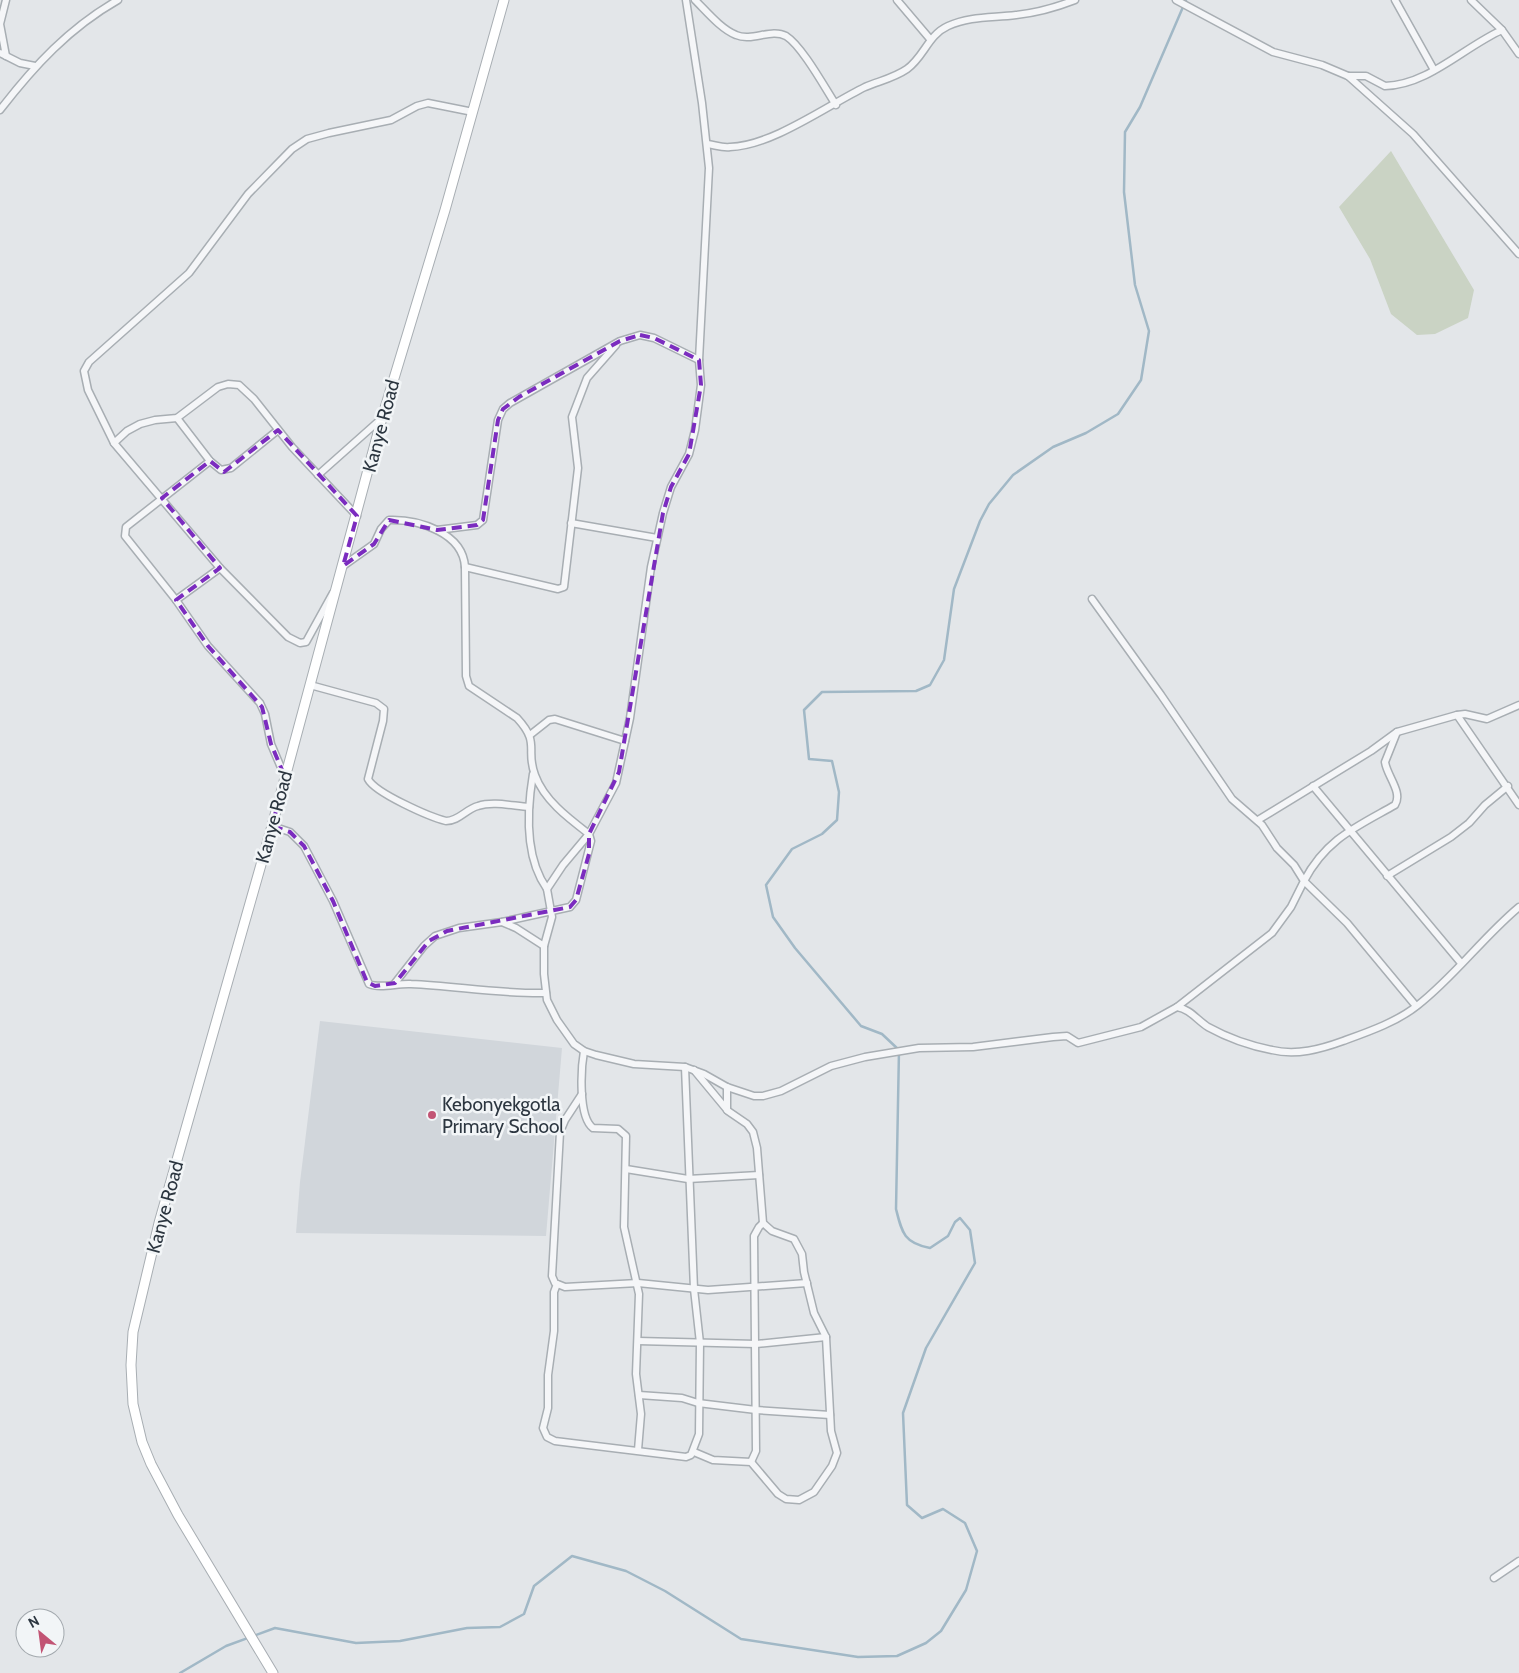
<svg xmlns="http://www.w3.org/2000/svg" width="1519" height="1673" viewBox="0 0 1519 1673" font-family="Cabin,sans-serif">
<style>
.built{fill:#d1d6db}
.green{fill:#cad3c4}
.lines{fill:none;stroke-linecap:round;stroke-linejoin:round}
.stream{stroke:#a1b8c6;stroke-width:2.5}
.minor-casing{stroke:#a8aeb3;stroke-width:9}
.secondary-casing{stroke:#a8aeb3;stroke-width:11}
.minor{stroke:#f5f6f8;stroke-width:6}
.secondary{stroke:#fff;stroke-width:9}
.marked{fill:none;stroke:#7b2cbf;stroke-width:4;stroke-dasharray:10 6;stroke-linejoin:round}
.poi-dot{fill:#c25474;stroke:#f2f5f7;stroke-width:2}
.labels{text-anchor:middle;dominant-baseline:central;stroke-width:5;stroke-linejoin:round;paint-order:stroke}
.street-label{font-size:19px;fill:#2c3640;stroke:#f2f5f7}
.poi-label{font-size:19px;fill:#2c3640;stroke:#f2f5f7;text-anchor:start}
</style>
<rect width="100%" height="100%" fill="#e3e6e9"/>
<path class="built" d="M320,1021L562,1048L546,1236L296,1233L300,1182Z"/>
<path class="green" d="M1391,151L1474,290L1468,318L1435,334L1417,335L1391,314L1370,259L1339,207Z"/>
<g class="lines">
<path class="stream" d="M180,1673L226,1646L275,1628L356,1643L400,1641L467,1628L500,1627L524,1614L534,1586L572,1556L626,1571L665,1591L741,1639L858,1657L897,1656L926,1643L941,1631L966,1590L977,1551L965,1523L943,1509L922,1518L907,1505L903,1413L926,1348L975,1263L970,1230L960,1218L955,1222L948,1236L930,1248C904,1243 902,1233 896,1209L899,1050L882,1034L861,1026L795,948L773,917L766,885L792,849L822,834L837,820L839,792L832,761L809,759L804,710L822,692L916,691L930,685L944,660L954,589L980,521L989,504L1013,475L1053,447L1086,433L1118,414L1141,380L1149,331L1135,285L1124,192L1125,132L1140,107L1186,0"/>
<g class="minor-casing">
<g id="minor">
<path d="M686,0L702,103L709,168L699,360L701,385L695,430L689,454L671,487L663,513L651,567L630,718L616,783L589,834L563,865L547,889L552,917L544,946V974L547,1000L557,1020L574,1044L584,1051L596,1055L634,1064L685,1067L704,1074L727,1087L754,1096H763L781,1091L831,1066L865,1057L919,1048L973,1047L1053,1037L1067,1036L1078,1043L1141,1027L1177,1007C1190,1009 1197,1020 1208,1027C1228,1038 1251,1046 1272,1050C1296,1056 1321,1049 1343,1041C1368,1032 1397,1022 1418,1005C1455,976 1483,937 1519,907"/>
<path d="M695,0C707,12 721,29 736,35C752,42 771,28 786,36C802,46 825,88 836,105"/>
<path d="M897,0L930,39"/>
<path d="M1176,0L1273,52L1322,65L1348,76L1413,134L1519,254"/>
<path d="M1395,0L1434,70"/>
<path d="M1471,0L1502,30L1519,54"/>
<path d="M0,53L20,63L35,66"/>
<path d="M6,56L0,24L6,0"/>
<path d="M1348,76H1366L1385,86C1428,85 1464,47 1502,30"/>
<path d="M0,110C34,66 69,28 118,0"/>
<path d="M707,144C715,145 722,148 730,147C772,146 828,105 865,87C879,81 894,78 907,69C924,57 928,35 948,26C970,16 992,18 1016,15C1035,13 1057,7 1075,0"/>
<path d="M177,418L210,461L221,470L231,468L278,430"/>
<path d="M114,443L127,431L140,424L155,420L177,418L218,387L228,384L239,385L254,399L292,447L357,516"/>
<path d="M210,461L126,527L125,536L176,600L208,646L260,703L265,714L271,744L285,777"/>
<path d="M318,475L381,419"/>
<path d="M571,523L657,538"/>
<path d="M437,530L477,525L483,520L498,420L503,409L510,403L620,341L640,335L654,338L699,360"/>
<path d="M343,566L374,544L381,529L389,520C419,519 463,533 465,567L466,676L469,686L517,718C541,744 525,749 535,775C544,800 568,818 589,834L591,841L576,900L570,907L502,922L459,928L435,936L424,946L395,983"/>
<path d="M465,567L558,589L564,587L578,468L572,417L587,378L616,345"/>
<path d="M333,593L306,642L300,643L288,637L220,568L114,443L88,390L84,371L89,362L189,273L248,194L292,149L307,139L329,133L391,120L417,106L428,103L473,112"/>
<path d="M1092,599L1161,695L1232,799L1262,825L1277,848L1294,865L1304,881L1291,907L1272,933L1177,1007"/>
<path d="M176,600L220,568"/>
<path d="M310,685L376,703L384,709L383,721L368,779C375,793 430,817 446,821C459,821 466,809 478,806C493,801 513,806 529,807"/>
<path d="M1457,715L1465,714L1487,719L1519,705"/>
<path d="M1397,732L1385,762C1387,776 1403,792 1395,805C1356,827 1326,839 1304,881L1347,923L1416,1006"/>
<path d="M530,735L549,720L555,719L625,741"/>
<path d="M533,774C527,810 525,858 547,889"/>
<path d="M1313,786L1461,963"/>
<path d="M1258,820L1371,751L1397,732L1457,715L1519,805"/>
<path d="M272,826L290,832L304,846L333,901L369,984C380,989 398,983 411,984C456,986 500,994 546,993"/>
<path d="M1387,876L1451,837L1469,823L1485,805L1508,786"/>
<path d="M502,922L516,928L544,946"/>
<path d="M584,1051C581,1068 578,1117 593,1128L618,1129L626,1136L624,1227L639,1294L636,1374L641,1414L638,1450"/>
<path d="M694,1070L728,1111L747,1124L753,1132L757,1148L763,1223L772,1231L794,1239L802,1254L804,1272L814,1313L826,1337L831,1431L837,1453L832,1466L814,1492L799,1500L786,1499L778,1494L751,1462L713,1460L694,1452"/>
<path d="M727,1087V1110"/>
<path d="M582,1094L565,1120L560,1132L552,1276L555,1283L565,1287L638,1283L708,1290L807,1283"/>
<path d="M626,1169L688,1179L759,1175"/>
<path d="M557,1284L554,1292V1331L548,1375V1408L543,1428L547,1437L555,1441L686,1457L691,1455L699,1434L700,1343L694,1289L685,1067"/>
<path d="M638,1341L756,1344L826,1337"/>
<path d="M639,1395L682,1398L698,1403L756,1410L830,1415"/>
<path d="M751,1462L756,1451L754,1236L759,1227L763,1223"/>
<path d="M1494,1578L1519,1561"/>
</g>
</g>
<g class="secondary-casing">
<path id="secondary" d="M273,1673L178,1515L151,1464L142,1442L133,1404L131,1365L133,1332L159,1223L272,826L382,418L445,210L504,0"/>
</g>
<use href="#minor" class="minor"/>
<use href="#secondary" class="secondary"/>
</g>
<path class="marked" d="M640,335L654,338L699,360L701,385L689,454L671,487L663,513L619,772L589,834V854L576,900L570,907L447,931L429,941L395,983L375,986L367,982L333,901L304,846L290,832L272,826L285,777L271,744L262,707L208,646L176,600L220,568L162,498L210,461L224,472L278,430L357,516L343,566L374,544L389,520L437,530L477,525L483,520L498,420L503,409L519,397L620,341Z"/>
<circle class="poi-dot" cx="432" cy="1115" r="5"/>
<g class="labels">
<g class="street-label">
<text transform="translate(381 426) rotate(-75)">Kanye Road</text>
<text transform="translate(274 817) rotate(-75)">Kanye Road</text>
<text transform="translate(165 1207) rotate(-75)">Kanye Road</text>
</g>
<g class="poi-label">
<text x="442" y="1104">Kebonyekgotla<tspan x="442" dy="22">Primary School</tspan></text>
</g>
</g>
<g transform="translate(40 1633) rotate(331)"><circle r="24" fill="#f2f5f7" stroke="#a3a9ae"/>
<path d="M0-4L9 19L0 12L-9 19Z" fill="#c25474"/>
<text y="-8" font-size="14" font-weight="bold" text-anchor="middle" fill="#2c3640">N</text>
</g>
</svg>
